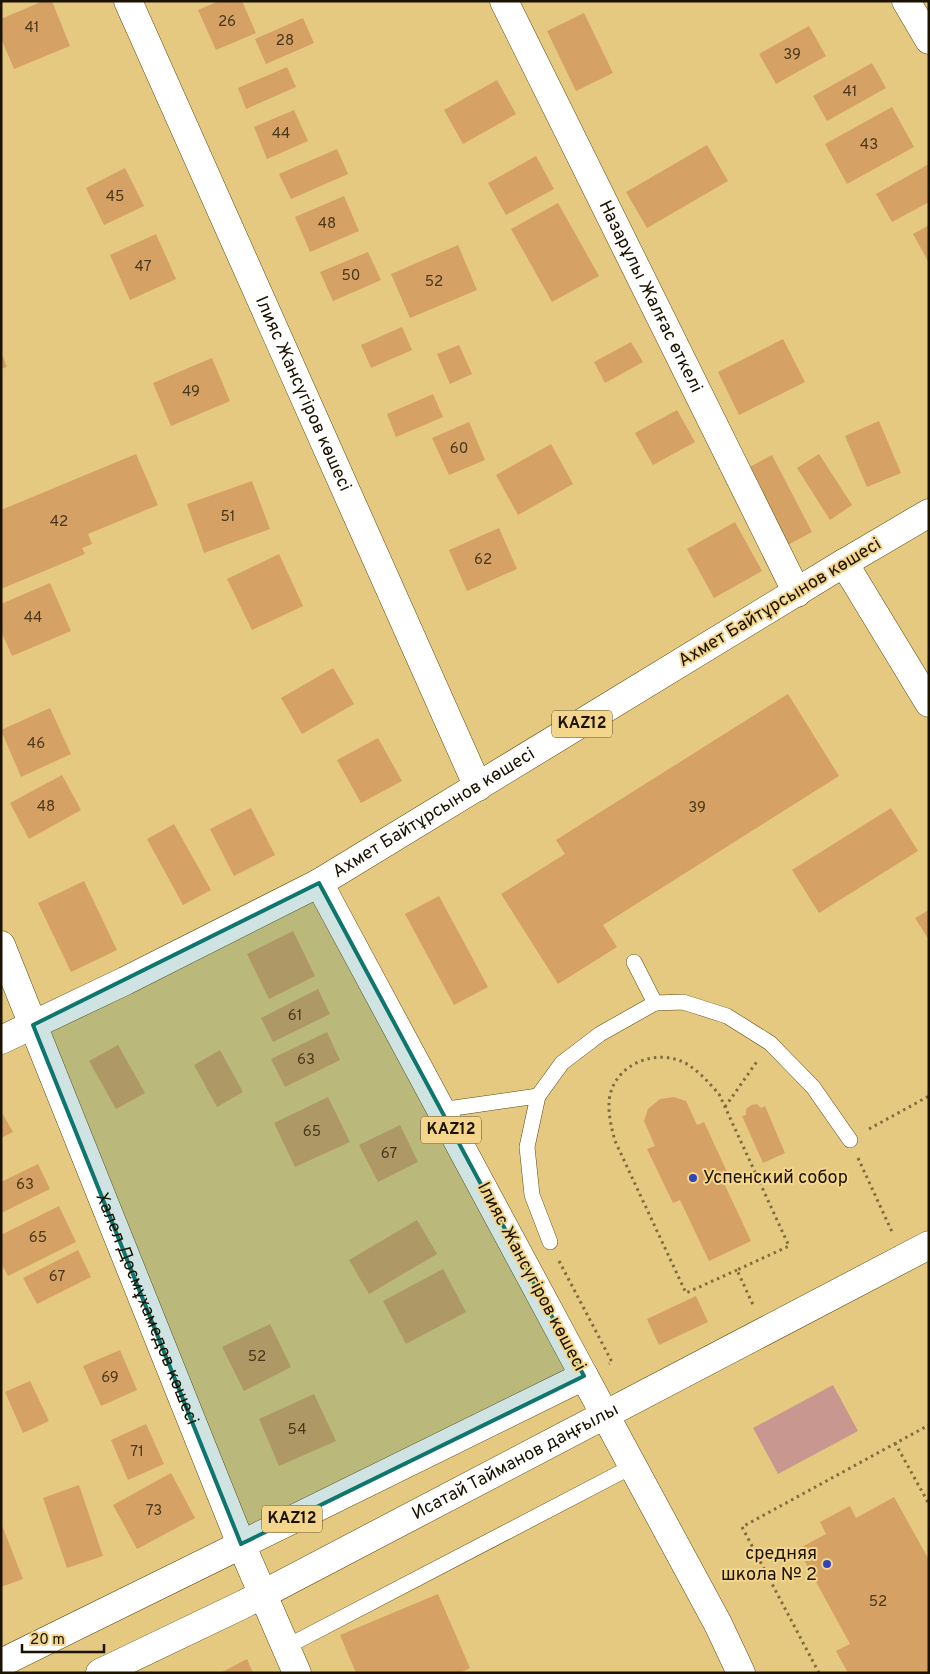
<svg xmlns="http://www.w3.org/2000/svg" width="930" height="1674" viewBox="0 0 930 1674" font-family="Overpass,sans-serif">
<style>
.green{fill:#c8978f}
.building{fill:#d5a165}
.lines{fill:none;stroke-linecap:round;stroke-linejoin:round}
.lane-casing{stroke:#5e4a0e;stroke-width:16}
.street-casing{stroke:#5e4a0e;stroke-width:29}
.secondary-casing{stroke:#5e4a0e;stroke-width:29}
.primary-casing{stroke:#5e4a0e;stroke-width:29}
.path{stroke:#7f6d3f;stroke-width:3;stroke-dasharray:2.5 4;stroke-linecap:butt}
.lane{stroke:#fff;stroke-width:15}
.street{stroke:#fff;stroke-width:28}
.secondary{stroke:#fff;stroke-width:28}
.primary{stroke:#fff;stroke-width:28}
.marked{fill:#0f766e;fill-opacity:0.2;stroke:#0f766e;stroke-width:4;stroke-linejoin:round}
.poi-dot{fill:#3046b8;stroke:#f3d68c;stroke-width:2}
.labels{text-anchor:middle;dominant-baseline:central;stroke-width:4;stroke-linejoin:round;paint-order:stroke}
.number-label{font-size:15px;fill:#4a3619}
.shield{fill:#f3d68c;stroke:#5c4e2a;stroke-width:1}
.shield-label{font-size:16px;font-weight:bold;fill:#1b1300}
.street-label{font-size:18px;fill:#1b1300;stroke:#f3d68c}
.poi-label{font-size:18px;fill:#1b1300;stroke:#f3d68c;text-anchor:start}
</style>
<rect width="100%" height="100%" fill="#e6c980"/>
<path class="green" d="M833,1385L858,1431L778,1474L753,1428Z"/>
<g class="building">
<path d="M43,1H52L70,46L14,69L1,38V19Z"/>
<path d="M219,1H242L256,33L216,50L198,10Z"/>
<path d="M584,13L613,73L576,91L547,31Z"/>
<path d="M303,18L314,43L266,64L255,39Z"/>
<path d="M809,26L826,56L776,84L759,54Z"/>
<path d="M872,63L886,88L827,121L813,96Z"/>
<path d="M287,67L296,87L246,109L238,88Z"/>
<path d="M497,80L516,114L463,144L444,110Z"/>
<path d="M892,107L914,147L847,184L825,144Z"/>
<path d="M294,110L308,141L267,159L254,127Z"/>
<path d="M707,145L728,181L647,228L626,192Z"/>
<path d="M337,149L348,174L291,199L279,174Z"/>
<path d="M536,156L554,189L506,215L488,183Z"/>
<path d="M929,164V202L892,222L876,194Z"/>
<path d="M125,168L144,206L104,225L86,188Z"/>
<path d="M344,196L359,231L310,252L295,217Z"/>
<path d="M558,203L599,276L552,302L511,229Z"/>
<path d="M929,225V263L913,234Z"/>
<path d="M156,234L176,279L130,300L110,255Z"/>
<path d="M458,245L477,290L410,318L391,274Z"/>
<path d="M368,252L381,280L333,301L320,272Z"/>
<path d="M402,327L412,350L371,368L361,345Z"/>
<path d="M783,339L805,382L739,415L718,372Z"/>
<path d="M631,342L643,362L605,383L594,362Z"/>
<path d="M459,345L472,374L450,384L437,354Z"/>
<path d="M1,352L7,367L1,369Z"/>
<path d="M212,358L230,401L171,426L153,383Z"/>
<path d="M433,394L443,417L396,437L387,414Z"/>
<path d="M677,410L695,442L653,465L635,433Z"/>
<path d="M879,421L901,473L867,487L845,436Z"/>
<path d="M469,422L485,460L449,475L432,438Z"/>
<path d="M551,444L573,484L518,515L496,475Z"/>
<path d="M136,454L158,505L88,534L92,544L82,548L85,554L1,589V510Z"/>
<path d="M819,454L852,505L830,520L797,468Z"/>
<path d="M772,455L812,532L784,547L744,470Z"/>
<path d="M252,481L270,529L204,553L187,504Z"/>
<path d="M735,522L762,571L714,598L687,549Z"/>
<path d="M499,528L517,569L467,591L449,550Z"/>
<path d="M279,554L303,606L252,630L227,579Z"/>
<path d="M50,583L71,631L12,656L1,631V604Z"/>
<path d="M333,668L354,704L302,734L281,698Z"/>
<path d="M788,694L839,776L603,925L617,947L558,984L501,894L565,854L556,840Z"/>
<path d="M50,708L71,754L21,777L1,730Z"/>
<path d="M378,738L402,781L361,803L337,760Z"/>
<path d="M62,775L81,810L29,839L10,803Z"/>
<path d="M251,808L275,855L234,876L210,829Z"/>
<path d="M891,808L918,851L819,913L792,870Z"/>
<path d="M174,824L211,890L183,905L147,839Z"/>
<path d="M84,881L117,950L71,972L38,903Z"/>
<path d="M439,896L488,987L454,1005L405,914Z"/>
<path d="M929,910V940L915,918Z"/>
<path d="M293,931L315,976L269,999L247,954Z"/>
<path d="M318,989L330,1014L273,1042L261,1018Z"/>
<path d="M327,1032L340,1060L285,1087L271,1059Z"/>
<path d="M118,1045L145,1093L116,1109L89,1061Z"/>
<path d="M220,1050L243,1092L217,1107L194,1065Z"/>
<path d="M328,1097L350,1142L295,1167L274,1123Z"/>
<path d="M674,1097L686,1101L697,1125L704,1122L729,1176L722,1179L751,1241L709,1261L680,1200L673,1203L647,1149L655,1146L644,1121L648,1109L660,1099Z"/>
<path d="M757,1104L761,1108L765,1106L785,1153L763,1163L742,1116L746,1115V1109L751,1105Z"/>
<path d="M1,1111L13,1132L1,1138Z"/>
<path d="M400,1125L418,1162L378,1182L359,1145Z"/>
<path d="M38,1164L50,1189L1,1213V1182Z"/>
<path d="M59,1206L76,1242L8,1276L1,1263V1235Z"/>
<path d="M417,1220L437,1254L369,1294L349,1260Z"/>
<path d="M78,1250L91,1277L37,1304L23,1278Z"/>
<path d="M443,1269L466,1312L406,1344L383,1301Z"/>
<path d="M696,1296L708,1322L659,1345L647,1319Z"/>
<path d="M270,1324L291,1367L244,1391L222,1347Z"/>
<path d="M120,1350L137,1390L101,1406L83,1366Z"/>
<path d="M30,1381L49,1421L23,1433L5,1392Z"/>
<path d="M314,1394L336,1441L279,1466L259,1419Z"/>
<path d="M146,1424L164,1464L128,1480L111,1440Z"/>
<path d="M171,1473L195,1518L137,1549L113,1505Z"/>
<path d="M79,1485L103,1556L67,1568L43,1498Z"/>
<path d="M894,1497L929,1560V1673H848L836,1651L850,1644L798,1549L826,1534L820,1522L850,1506L856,1518Z"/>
<path d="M1,1523L23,1579L1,1587Z"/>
<path d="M438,1594L470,1668L460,1673H356L340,1635Z"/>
<path d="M247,1659L253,1673H220Z"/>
</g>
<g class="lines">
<g class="lane-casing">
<g id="lane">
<path d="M634,962L655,1003"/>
<path d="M538,1096L527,1147L532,1195L550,1242"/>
<path d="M440,1110L538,1096L562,1063L600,1034L655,1003L683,1002L727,1016L770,1043L813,1087L850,1140"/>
<path d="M286,1647L633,1466"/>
</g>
</g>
<g class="street-casing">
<g id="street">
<path id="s1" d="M128,1L478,787"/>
<path id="s2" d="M504,1L797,593"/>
<path d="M844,563L929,513"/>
<path d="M1,1040L125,981L319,883"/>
<path d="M584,1376L718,1624L741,1673"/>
</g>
</g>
<g class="secondary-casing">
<g id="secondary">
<path d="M906,1L929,40"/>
<path id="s3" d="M1,945L241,1544L297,1673"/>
</g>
</g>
<g class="primary-casing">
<g id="primary">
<path id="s4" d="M1,1663L584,1376L319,883L844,563L929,703"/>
<path id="s5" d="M100,1673L244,1604L929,1245"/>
</g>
</g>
<g class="path">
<path d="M725,1107L758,1060"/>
<path d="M869,1129L929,1096"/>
<path d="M858,1158L893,1234"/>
<path d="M559,1261L612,1362L609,1364"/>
<path d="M737,1270L686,1293L615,1141C611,1126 607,1110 610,1095C617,1065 651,1051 678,1060C694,1065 708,1082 719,1094L789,1246L737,1270L754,1307"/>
<path d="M895,1443L929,1504"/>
<path d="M819,1673L742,1527L929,1425"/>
</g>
<use href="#lane" class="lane"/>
<use href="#street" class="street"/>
<use href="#secondary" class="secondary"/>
<use href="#primary" class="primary"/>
</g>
<path class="marked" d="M319,883L584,1376L241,1544L33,1025Z"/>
<g class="poi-dot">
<circle cx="693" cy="1178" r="5"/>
<circle cx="827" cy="1564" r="5"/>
</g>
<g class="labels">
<g class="number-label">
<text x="227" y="22">26</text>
<text x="32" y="28">41</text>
<text x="285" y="41">28</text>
<text x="792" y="55">39</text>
<text x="850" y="92">41</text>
<text x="281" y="134">44</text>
<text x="869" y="145">43</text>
<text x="115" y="197">45</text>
<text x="327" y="224">48</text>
<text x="143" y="267">47</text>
<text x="351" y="276">50</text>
<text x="434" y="282">52</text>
<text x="191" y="392">49</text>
<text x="459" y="449">60</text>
<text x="228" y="517">51</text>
<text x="59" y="522">42</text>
<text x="483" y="560">62</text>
<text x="33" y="618">44</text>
<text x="36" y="744">46</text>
<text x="46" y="807">48</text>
<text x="697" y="808">39</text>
<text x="295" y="1016">61</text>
<text x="306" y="1060">63</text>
<text x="312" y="1132">65</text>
<text x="389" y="1154">67</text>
<text x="25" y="1185">63</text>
<text x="38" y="1238">65</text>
<text x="57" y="1277">67</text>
<text x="257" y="1357">52</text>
<text x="110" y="1378">69</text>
<text x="297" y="1430">54</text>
<text x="137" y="1452">71</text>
<text x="154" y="1511">73</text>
<text x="878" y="1602">52</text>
</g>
<g class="shield">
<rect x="552" y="710.5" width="60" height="27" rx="4"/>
<rect x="421" y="1116.5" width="60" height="27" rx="4"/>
<rect x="262" y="1505.5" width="60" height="27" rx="4"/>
</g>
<g class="shield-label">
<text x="582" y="724">KAZ12</text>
<text x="451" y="1130">KAZ12</text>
<text x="292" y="1519">KAZ12</text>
</g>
<g class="street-label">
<text stroke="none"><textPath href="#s2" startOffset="330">Назарұлы Жалғас өткелі</textPath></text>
<text stroke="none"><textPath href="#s1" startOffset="430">Ілияс Жансүгіров көшесі</textPath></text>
<text transform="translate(780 603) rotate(-31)">Ахмет Байтұрсынов көшесі</text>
<text stroke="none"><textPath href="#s4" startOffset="1344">Ахмет Байтұрсынов көшесі</textPath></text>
<text transform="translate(531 1277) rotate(62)">Ілияс Жансүгіров көшесі</text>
<text stroke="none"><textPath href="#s3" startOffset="392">Халел Досмұхамедов көшесі</textPath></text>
<text stroke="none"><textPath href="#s5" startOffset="466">Исатай Тайманов даңғылы</textPath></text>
</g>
<g class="poi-label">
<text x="703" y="1178">Успенский собор</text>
<text x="817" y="1554" text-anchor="end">cредняя<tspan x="817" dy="21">школа № 2</tspan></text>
</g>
</g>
<rect width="930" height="1674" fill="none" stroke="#1b1300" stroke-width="5"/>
<path d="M22 1644v8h82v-8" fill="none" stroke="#1b1300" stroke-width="2.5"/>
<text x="30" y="1644" font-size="15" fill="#1b1300" stroke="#f3d68c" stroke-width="4" paint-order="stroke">20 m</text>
</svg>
